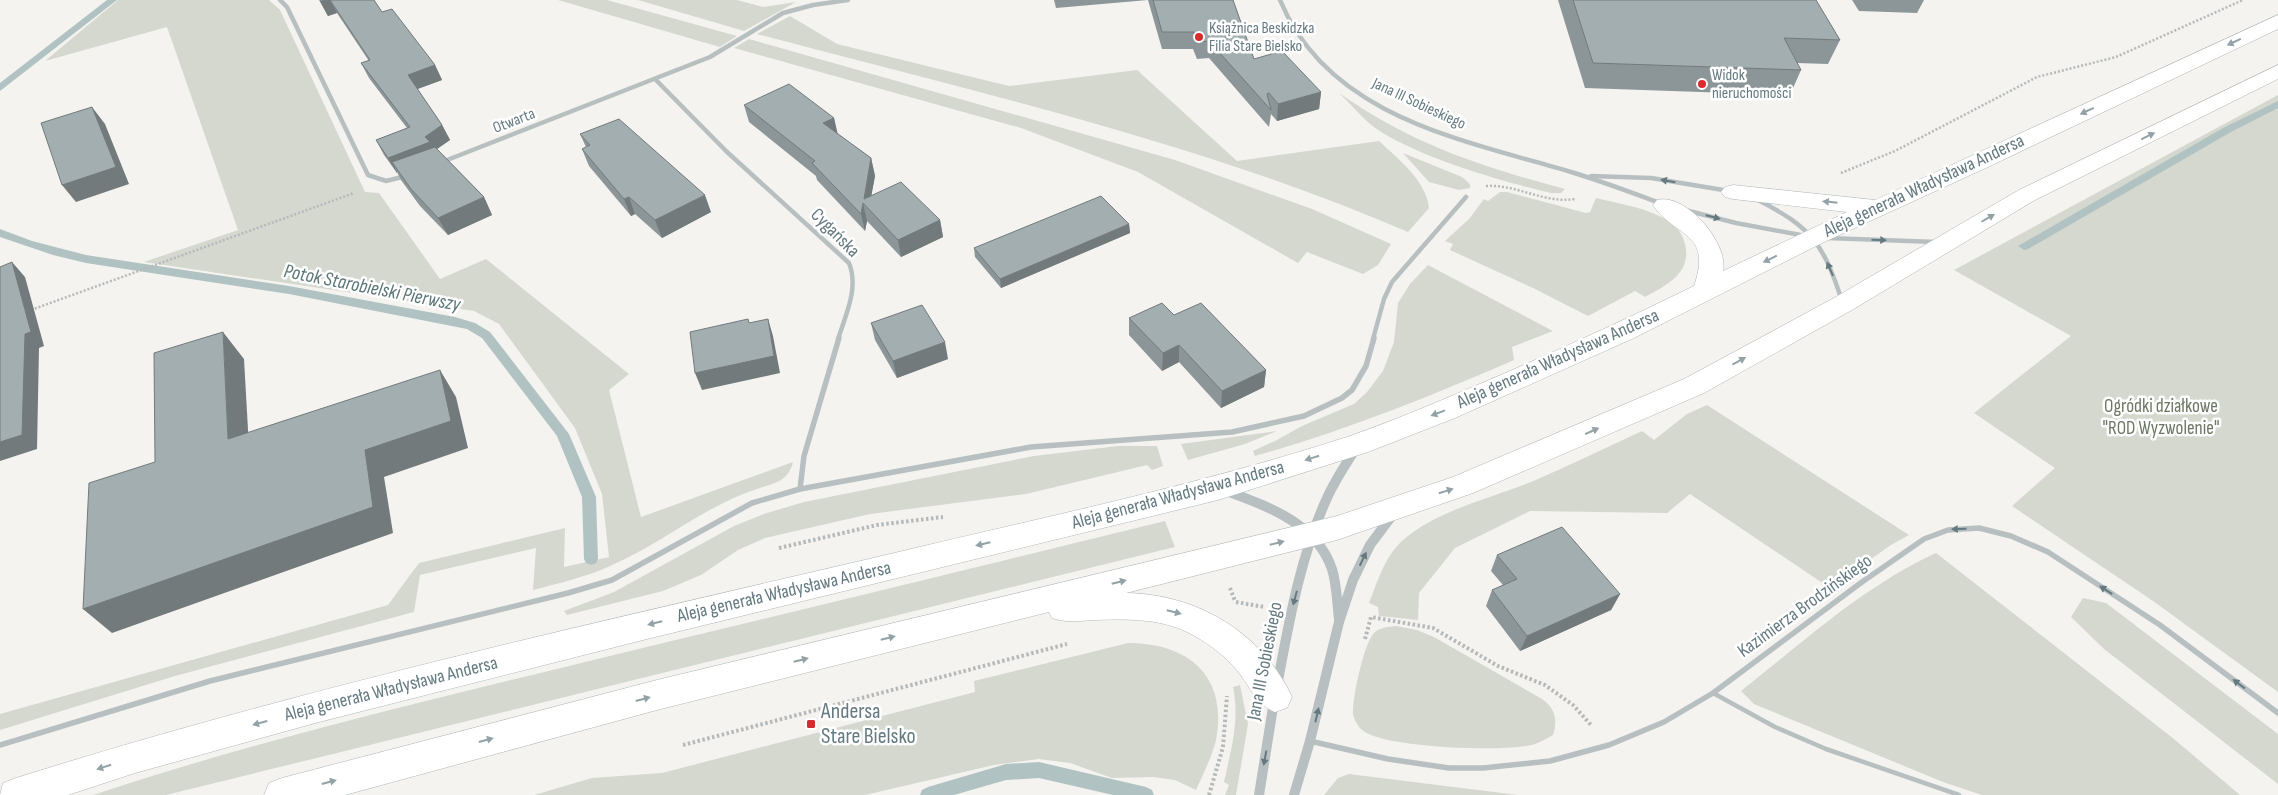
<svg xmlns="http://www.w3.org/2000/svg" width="2278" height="795" viewBox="0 0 2278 795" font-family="'Sofia Sans Condensed',sans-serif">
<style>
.green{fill:#d5d8cf}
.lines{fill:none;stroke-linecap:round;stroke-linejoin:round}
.stream{fill:#b1c2c2;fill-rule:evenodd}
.secondary-casing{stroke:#adb5b7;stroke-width:1}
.path-far1{stroke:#b5b9ba;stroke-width:2.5;stroke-dasharray:2 2;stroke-linecap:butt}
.path{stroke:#b5b9ba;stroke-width:4;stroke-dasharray:2.5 2.5;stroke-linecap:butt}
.service{stroke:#b8bfc0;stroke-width:4.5}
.minor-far1{stroke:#b8bfc0;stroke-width:4.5}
.minor{stroke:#b8bfc0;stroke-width:5.5}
.tertiary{stroke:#b8bfc0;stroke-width:10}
.secondary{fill:#fff;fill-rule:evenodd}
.wall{fill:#8c9698}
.shaded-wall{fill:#727a7c}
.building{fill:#a3aeb1;stroke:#727a7c}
.oneway{fill:#92a2a6}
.oneway2{fill:#647a80}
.poi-dot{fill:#da2a2e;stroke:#fff;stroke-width:2}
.labels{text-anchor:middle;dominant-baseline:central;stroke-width:5;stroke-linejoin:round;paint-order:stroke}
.far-poi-label{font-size:16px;fill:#647a80;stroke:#fff;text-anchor:start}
.far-street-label{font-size:16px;fill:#647a80;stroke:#fff}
.street-label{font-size:19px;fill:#647a80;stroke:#fff}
.park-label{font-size:19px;fill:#6c7763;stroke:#fff}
.water-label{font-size:20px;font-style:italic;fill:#5a7676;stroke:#fff}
.near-poi-label{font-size:22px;fill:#647a80;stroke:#fff;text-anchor:start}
</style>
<rect width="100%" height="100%" fill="#f4f3f0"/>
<g class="green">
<path d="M118,0H269L280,10L365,192L379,193L440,279L486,259L629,374L609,390L641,517L793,462C789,480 776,483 760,488C705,505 662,544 610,566C586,577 560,583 533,590L536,548L420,575L414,612L175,676L0,730V714L388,605L419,563L565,528L564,567L609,557L602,494L575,428L499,324L474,311L144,262L238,230L167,27L45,61Z"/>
<path d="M558,0H607L737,36L720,47Z"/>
<path d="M638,0H737L763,7L796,2L744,31Z"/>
<path d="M790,16L837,44L1009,86L1137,70L1237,161L1379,141C1399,160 1426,180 1429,208L1408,232C1199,142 975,92 757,34Z"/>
<path d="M749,39L1175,160L1312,209L1391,244L1378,265L1363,274L1307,252L1298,263L1138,172L1021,128L734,48Z"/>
<path d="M1339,93C1412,144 1479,166 1565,189L1561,193H1551C1497,180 1428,160 1381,132C1365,122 1352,105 1339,93Z"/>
<path d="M2278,95V692L2153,601L2012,506L2055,468L1974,413L2071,336L1954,270Z"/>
<path d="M1403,153L1462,177L1470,184V188L1459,190L1429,182Z"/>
<path d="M1500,192H1507L1586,213L1590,212L1596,198C1620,204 1649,208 1670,222C1678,228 1683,235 1685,244C1692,273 1667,285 1645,297L1635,291L1588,316L1533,288L1450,250L1453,244L1445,241L1469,219L1484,199L1488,201Z"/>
<path d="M1428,265L1553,331L1512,347L1514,360C1429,397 1344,431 1255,456L1253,451L1275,441L1302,426L1354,404L1367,392L1383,371L1394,342L1398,303L1410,284Z"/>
<path d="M1707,405L1909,535L1891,545L1830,588L1690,494L1667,513L1530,511L1455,548L1419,593L1418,620L1379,616L1378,607L1369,603C1376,585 1382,566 1393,551C1422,514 1489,499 1531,482C1568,466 1605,448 1642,431L1654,440L1687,414Z"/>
<path d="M1277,431L1245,444L1188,460L1181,444Z"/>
<path d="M1118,446H1157L1163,466L1152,470L1147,465L1026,494L870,514L765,538L738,550L701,575L663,591L567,615L564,611L614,592L734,526L764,514L804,502L1034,456Z"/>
<path d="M1165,521L1175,547L166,795H93C252,742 418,703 581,663C776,616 970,569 1165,521Z"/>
<path d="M1936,553L2174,739L2240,795H1982L1943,782L1754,704L1741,691C1803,642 1864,586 1936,553Z"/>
<path d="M2083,598L2106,603L2278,734V784L2104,649L2071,617Z"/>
<path d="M1396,626L1417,630L1434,637L1542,699C1555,708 1558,720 1553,735C1547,738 1541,742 1535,744C1509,753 1382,748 1362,730C1358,727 1354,719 1353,714C1352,699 1364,643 1374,633C1380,627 1388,627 1396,626Z"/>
<path d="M1128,643C1189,643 1228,676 1216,740C1212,757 1203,774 1196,790L1175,780L1153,777L1112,778L1070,763L1039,759L994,765L865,795H534L592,778L662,773L975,692L974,681Z"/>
<path d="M1240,685L1248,724L1236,795H1225L1229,785L1224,782C1231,750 1240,720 1233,687Z"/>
<path d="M1349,774L1518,795H1324L1338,778Z"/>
</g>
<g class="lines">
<g class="stream">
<path d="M107,0H117L0,91V83Z"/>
<path d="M2278,101V108L2231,132L2028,249L2024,250L2018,246L2223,128Z"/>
<path d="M0,229L32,241L86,255L289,286L455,317L475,323L490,332L569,434L596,497L598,559L596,563L591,565L586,563L584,559L582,497L557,436L482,338L467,329L289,294L86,263L53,255L0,237Z"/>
<path d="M1039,762L1146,787L1152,790L1154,795H1113L1039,778L1006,780L954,795H920L922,790L928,787L1006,764Z"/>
</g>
<g class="secondary-casing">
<g id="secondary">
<path d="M2278,15V29L1988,167L1822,243L1634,338L1455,418L1368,452L1218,500L647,639L319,722L135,773L68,795H0L3,783L16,778C302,688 595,623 886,555C1040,518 1196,486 1347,437C1402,418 1456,394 1510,371C1572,344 1633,316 1694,286C1713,231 1675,238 1653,205L1657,200C1685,192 1729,243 1723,271L1847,212L1733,199L1725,197L1721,192L1725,187L1733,185L1875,200Z"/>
<path d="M2278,65V79L2035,200L1852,310L1704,393L1473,493L1337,540L1126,593C1196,594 1262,632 1292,697L1287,708L1275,712C1256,705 1249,684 1235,668C1222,653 1205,641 1187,632C1159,618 1123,619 1093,620C1078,621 1066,623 1052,618L1049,612L657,710L345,795H264L269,783L282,778L657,680L1337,516L1453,477L1684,379L1834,298L2019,190Z"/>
</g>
</g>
<g class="path-far1">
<path d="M1841,173L1895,151L2037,77L2116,57L2243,0"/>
<path d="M1486,186C1517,184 1544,204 1575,199"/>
<path d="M31,310L354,193"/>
</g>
<g class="path">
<path d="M779,548L877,525L943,517"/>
<path d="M1230,588L1235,601"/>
<path d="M1236,602L1264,607"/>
<path d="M1365,639L1371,617L1433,628L1498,666L1545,685L1573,705L1591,725"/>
<path d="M683,745L1067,644"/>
<path d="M1209,795L1223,747L1227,696"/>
</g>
<path class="service" d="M1713,693L1775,727L1826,749L1959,795"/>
<g class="minor-far1">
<path d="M280,0L287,7L368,175L386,181L406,176"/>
<path d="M1280,0C1328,117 1463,140 1571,172C1601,181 1630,192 1660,203"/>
<path d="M656,80L726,151L849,263C859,288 846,314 838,339"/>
<path d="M442,162L710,57L783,13L813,5L848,0"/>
<path d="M1591,176L1651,178L1729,191"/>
<path d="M1758,200C1812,228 1823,243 1842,301"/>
<path d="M1685,210L1736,223L1806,236"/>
<path d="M1827,238L1936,242"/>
<path d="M1373,339L1384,299L1392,282L1466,197"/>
</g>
<g class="minor">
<path d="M800,489L804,456L839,338"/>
<path d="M1310,741L1388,759L1449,768H1483L1550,761L1609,745L1664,722L1713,693L1862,582L1924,539L1948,530L1979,528L2011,536L2048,552L2160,625L2278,713"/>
<path d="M0,745L210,681L568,593L612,580L752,503L800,489L1031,447L1232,432L1304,416L1342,398L1352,390L1366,366L1374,338"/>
</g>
<g class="tertiary">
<path d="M1224,490C1266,506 1316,522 1332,569C1337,585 1337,603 1339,619"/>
<path d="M1277,686C1289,622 1300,557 1327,498C1335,480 1346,464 1356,448"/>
<path d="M1259,795L1274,701"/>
<path d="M1294,795L1310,741L1339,622L1353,580L1370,545L1394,513"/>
</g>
<use href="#secondary" class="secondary"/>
</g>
<g class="wall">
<path d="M319,0H374L382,12L435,65L442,80L417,89L442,125L450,140L437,149L484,197L492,215L448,235L420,206L401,180L397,172V173L384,155L376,140L407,128L369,78L361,63L369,61L337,13L328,16Z"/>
<path d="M1054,0H1233L1254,59L1321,92L1319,109L1277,121L1271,114L1269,127L1209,58L1197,59L1193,49H1162L1148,0L1056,8Z"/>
<path d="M1558,0H1816L1840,40L1828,64L1797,63L1801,70L1790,95L1585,88Z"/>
<path d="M1852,0H1924L1917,13L1859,11Z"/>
<path d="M744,105L834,118L837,134L871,158L875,176L871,195L940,220L943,237L901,257L867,221L865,231L817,180L816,176L749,122Z"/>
<path d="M580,134L711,212L662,238L635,214L631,216L589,166L582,149L586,147Z"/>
<path d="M1129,224L1130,233L1001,288L975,257L974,248Z"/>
<path d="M1174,315L1266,370L1264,387L1221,408L1179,362L1162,371L1129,335V318Z"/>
<path d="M871,323L948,359L897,378L875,340Z"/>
<path d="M1497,555L1620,594L1611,610L1520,651L1486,606L1492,590L1503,585L1491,571Z"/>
</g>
<g class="shaded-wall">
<path d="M324,0H330L337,13L328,16L320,1Z"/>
<path d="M435,65L442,80L415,90L408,75Z"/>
<path d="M1321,92L1319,109L1277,121L1278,104Z"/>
<path d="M92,107L105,124L129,184L76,202L62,185Z"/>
<path d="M834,118L838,135L823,123Z"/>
<path d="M442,125L450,140L434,151L392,162L397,172V173L388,158Z"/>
<path d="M871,158L875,176L869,209L864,199Z"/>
<path d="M705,195L711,212L662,238L655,220Z"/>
<path d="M484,197L492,215L448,235L438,218Z"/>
<path d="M629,197L635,214L631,216L624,199Z"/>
<path d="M863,203L867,221L865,231L861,214Z"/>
<path d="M940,220L943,237L901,257L898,240Z"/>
<path d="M1129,224L1130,233L1001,288L1000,279Z"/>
<path d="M12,262L25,277L44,346L39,348L37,449L0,461V442L25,334Z"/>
<path d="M768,319L773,336L780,373L702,390L695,373Z"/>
<path d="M223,332L244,359L250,465L228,439Z"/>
<path d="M945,342L948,359L897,378L893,361Z"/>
<path d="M1179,345V362L1162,371L1163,353Z"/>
<path d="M440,370L456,397L468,448L384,477L393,533L112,633L83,609L365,450Z"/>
<path d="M1266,370L1264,387L1221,408L1222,391Z"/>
<path d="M1620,594L1611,610L1520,651L1527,636Z"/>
</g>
<g class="building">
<path d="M330,0H374L382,12L392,9L435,65L408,75L442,125L425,137L430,142L388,158L376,140L410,127L361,63L370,60Z"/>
<path d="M1153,0H1233L1254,59L1282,51L1321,92L1278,104L1269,93L1267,94L1271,110L1209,41L1197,42L1194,32H1162Z"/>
<path d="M1573,0H1816L1840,40L1784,38L1801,70L1593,63Z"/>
<path d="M789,84L834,118L823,123L871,158L864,199L901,182L940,220L898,240L863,203L861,214L812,163L815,161L744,105Z"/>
<path d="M92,107L116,167L62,185L41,123Z"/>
<path d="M619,119L705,195L655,220L629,197L624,199L582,149L590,145L580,134Z"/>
<path d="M435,147L484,197L438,218L411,189L392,162Z"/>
<path d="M1101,196L1129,224L1000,279L974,248Z"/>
<path d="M12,262L31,332L25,334L22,435L0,442V267Z"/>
<path d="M1162,303L1174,315L1201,303L1266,370L1222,391L1179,345L1163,353L1129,318Z"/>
<path d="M922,305L945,342L893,361L871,323Z"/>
<path d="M748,319L749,323L768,319L774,356L695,373L690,332Z"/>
<path d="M223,332L228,439L440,370L451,421L365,450L373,507L83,609L89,483L155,462L154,353Z"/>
<path d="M1562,527L1620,594L1527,636L1492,590L1517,579L1497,555Z"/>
</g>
<defs><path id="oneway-solid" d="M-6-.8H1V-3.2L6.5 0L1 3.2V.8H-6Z" transform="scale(1.25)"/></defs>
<g class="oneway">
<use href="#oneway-solid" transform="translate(2234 42) rotate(155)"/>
<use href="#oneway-solid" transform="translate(2087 111) rotate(155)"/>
<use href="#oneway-solid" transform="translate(2148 136) rotate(-26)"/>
<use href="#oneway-solid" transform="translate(1830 202) rotate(-174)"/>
<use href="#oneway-solid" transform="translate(1988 218) rotate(-30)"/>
<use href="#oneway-solid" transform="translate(1770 259) rotate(154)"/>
<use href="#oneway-solid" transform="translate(1739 361) rotate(-29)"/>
<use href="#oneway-solid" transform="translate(1438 413) rotate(159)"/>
<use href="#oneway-solid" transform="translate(1592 431) rotate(-24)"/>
<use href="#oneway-solid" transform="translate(1312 458) rotate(162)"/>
<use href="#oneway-solid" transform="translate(1446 491) rotate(-18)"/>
<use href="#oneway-solid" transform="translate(1277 543) rotate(-14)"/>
<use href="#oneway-solid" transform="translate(983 544) rotate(167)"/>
<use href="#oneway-solid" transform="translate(1119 582) rotate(-14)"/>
<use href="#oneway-solid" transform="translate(1174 612) rotate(14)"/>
<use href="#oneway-solid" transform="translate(655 623) rotate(166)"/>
<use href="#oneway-solid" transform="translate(888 638) rotate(-14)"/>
<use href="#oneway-solid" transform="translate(801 660) rotate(-14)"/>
<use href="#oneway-solid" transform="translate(643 699) rotate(-15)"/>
<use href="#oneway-solid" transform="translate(260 723) rotate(165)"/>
<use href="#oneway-solid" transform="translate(486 740) rotate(-15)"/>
<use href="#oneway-solid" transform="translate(104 767) rotate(163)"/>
<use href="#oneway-solid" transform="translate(329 782) rotate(-15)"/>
</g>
<g class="oneway2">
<use href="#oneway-solid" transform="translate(1668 181) rotate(-170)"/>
<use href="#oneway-solid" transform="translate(1713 217) rotate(14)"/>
<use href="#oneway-solid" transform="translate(1879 240) rotate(2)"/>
<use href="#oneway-solid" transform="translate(1830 269) rotate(-114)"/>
<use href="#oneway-solid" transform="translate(1959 529) rotate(178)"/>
<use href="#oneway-solid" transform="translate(1363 559) rotate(-64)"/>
<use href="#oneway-solid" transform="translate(2106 590) rotate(-147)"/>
<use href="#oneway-solid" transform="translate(1295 598) rotate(105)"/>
<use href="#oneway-solid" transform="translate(2239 684) rotate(-143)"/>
<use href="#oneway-solid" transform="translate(1317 715) rotate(-77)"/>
<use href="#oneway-solid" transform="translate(1265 758) rotate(100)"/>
</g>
<g class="poi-dot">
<circle cx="1199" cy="37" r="5"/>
<circle cx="1702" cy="84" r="5"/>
<rect x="806" y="719" width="10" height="10" rx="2.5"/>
</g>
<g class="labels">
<g class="far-poi-label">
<text x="1209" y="28">Książnica Beskidzka<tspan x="1209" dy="18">Filia Stare Bielsko</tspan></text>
<text x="1712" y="75">Widok<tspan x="1712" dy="18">nieruchomości</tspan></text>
</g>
<g class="far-street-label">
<text transform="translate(1419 104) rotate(25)">Jana III Sobieskiego</text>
<text transform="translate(514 121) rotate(-21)">Otwarta</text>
</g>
<g class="street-label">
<text transform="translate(1924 186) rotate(-25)">Aleja generała Władysława Andersa</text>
<text transform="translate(835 233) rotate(45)">Cygańska</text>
<text transform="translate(1558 359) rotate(-24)">Aleja generała Władysława Andersa</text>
<text transform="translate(1178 495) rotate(-15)">Aleja generała Władysława Andersa</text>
<text transform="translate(784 592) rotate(-13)">Aleja generała Władysława Andersa</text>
<text transform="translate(1805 606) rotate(-36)">Kazimierza Brodzińskiego</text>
<text transform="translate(1265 661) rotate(-79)">Jana III Sobieskiego</text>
<text transform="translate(391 689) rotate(-14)">Aleja generała Władysława Andersa</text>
</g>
<g class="park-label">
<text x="2161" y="406">Ogródki działkowe<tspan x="2161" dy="22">"ROD Wyzwolenie"</tspan></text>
</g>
<g class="water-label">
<text transform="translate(372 288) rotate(11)">Potok Starobielski Pierwszy</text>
</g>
<g class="near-poi-label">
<text x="821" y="711">Andersa<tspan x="821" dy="25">Stare Bielsko</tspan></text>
</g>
</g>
</svg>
